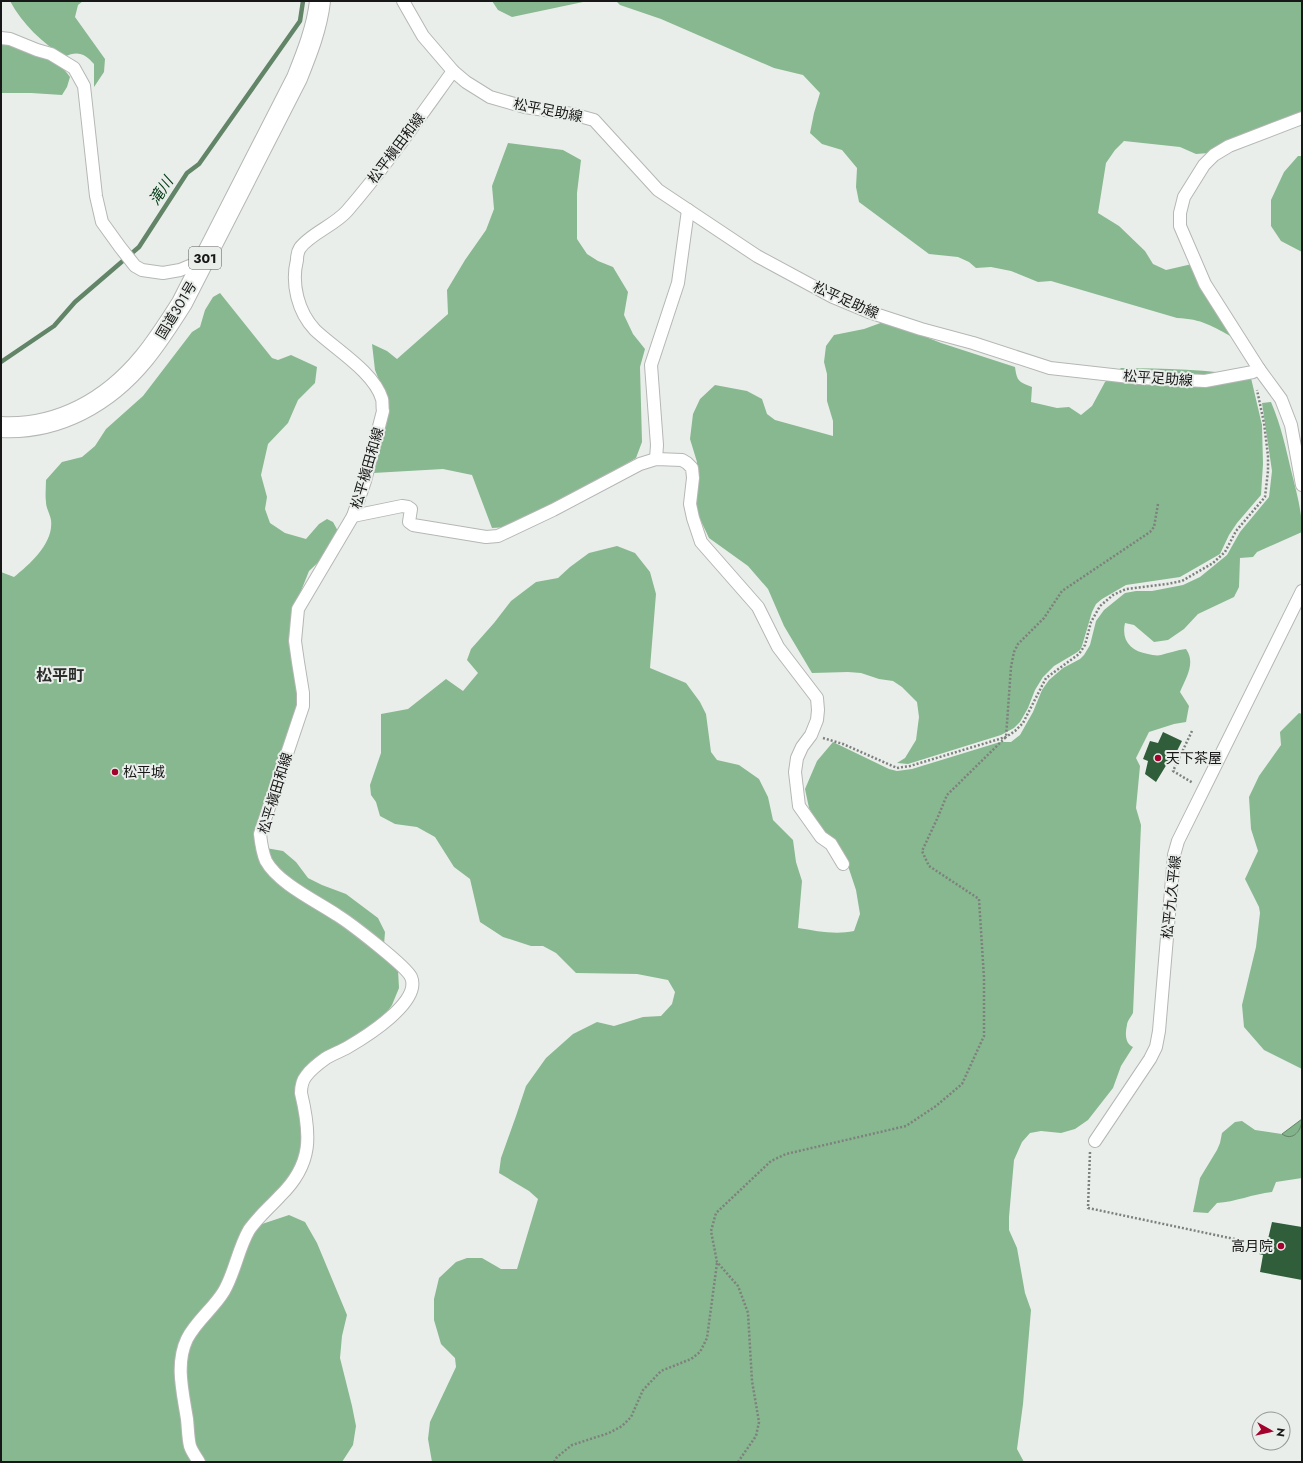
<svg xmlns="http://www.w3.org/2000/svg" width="1303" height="1463" viewBox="0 0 1303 1463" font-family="Jost,'Noto Sans JP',sans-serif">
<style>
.forest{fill:#88b88f}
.water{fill:#83b38a;stroke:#628467}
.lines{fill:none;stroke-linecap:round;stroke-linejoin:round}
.stream{stroke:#628467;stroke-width:4.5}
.building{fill:#315e3a}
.minor-casing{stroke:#b4b7b4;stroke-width:14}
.trunk-casing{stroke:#b4b7b4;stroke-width:22}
.path{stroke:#7e807e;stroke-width:2.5;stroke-dasharray:2 2;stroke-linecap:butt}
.minor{stroke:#fff;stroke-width:12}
.trunk{stroke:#fff;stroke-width:20}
.poi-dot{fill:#a2022c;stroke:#eaeeeb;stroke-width:1.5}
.labels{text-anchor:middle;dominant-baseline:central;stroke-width:4;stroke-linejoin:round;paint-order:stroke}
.shield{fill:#eaeeeb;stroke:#565856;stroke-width:1}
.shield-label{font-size:13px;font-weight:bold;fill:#161716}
.street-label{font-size:14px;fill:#161716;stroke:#eaeeeb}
.poi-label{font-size:14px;fill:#161716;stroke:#eaeeeb;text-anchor:start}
.water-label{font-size:15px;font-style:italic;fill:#003a13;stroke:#eaeeeb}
.quarter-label{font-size:16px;font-weight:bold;fill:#2c2e2c;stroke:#eaeeeb}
</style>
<rect width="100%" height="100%" fill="#eaeeeb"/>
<g class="forest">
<path d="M10,1H83L78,5L75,17L105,59L104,72L94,87V64C85,54 78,50 64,57C42,42 23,25 10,1Z"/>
<path d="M492,1H584L583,2L512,17L498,10Z"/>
<path d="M616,1H1302V114L1209,153L1196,154L1180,147L1124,141L1115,150L1106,163L1098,213L1119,226L1145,251L1153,264L1166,270L1192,264L1234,338C1212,326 1202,319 1177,318L1051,281L1038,282L1011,271L991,267L976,268L969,262L958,257L929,254L859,202L856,187L857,168L842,150L822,144L810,133L814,113L820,93L803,75L774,68L661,19L620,5Z"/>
<path d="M1,41C22,49 58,57 70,77L67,87L62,95L31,93H1Z"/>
<path d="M508,143L563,150L581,160L577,193V239L587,254L598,261L613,267L628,292L624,315L633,334L645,349L640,367L642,442L636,458L608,475L508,527L492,528L472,475L443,469L373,473L383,390L375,370L372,344L387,351L397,359L448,314L447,290L465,260L486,230L494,209L492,186Z"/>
<path d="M1298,156H1302V252L1281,241L1271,226V200L1284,172Z"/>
<path d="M220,293L272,358L278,360L291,355L317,367L315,383L298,400L288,423L268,444L261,475L267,497L265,509L270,523L285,533L306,539L319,524L327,519L333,522L339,533L329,552L309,571L297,601L299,705L257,826L255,843L260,860L280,886L344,925L398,970L399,988L392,1005L385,1015L344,1044L311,1061L303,1070L296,1093L304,1147L296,1171L282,1190L180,1349L194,1462H1V572L14,577C30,564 54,543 51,520C50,514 46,508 46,502C45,495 46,487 46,480L62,462L82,457L95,446L106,429L143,396L192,332L200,327L205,310L213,297Z"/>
<path d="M886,321L941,343L1015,367C1017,382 1019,382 1032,387L1031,402L1057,408L1069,407L1081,415L1092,406L1105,382L1121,368C1165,369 1208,368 1251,378L1262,425L1263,464L1261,495L1237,523L1229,535L1220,554L1180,577L1126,585L1102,599L1096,604L1092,612L1082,646L1080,650L1076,653L1054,666L1043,677L1035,690L1028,708L1020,722L1014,728L1001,735L908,764L897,763L905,758L916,740L919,717L917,702L902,687L893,681L879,679L861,673L848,672L812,673L784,626L768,589L748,566L709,538L700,519L694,498L697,462L690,439L693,414L700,399L715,385L747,391L762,399L767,414L775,420L833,436V421L827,401V374L824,362L826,346L834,335L864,329Z"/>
<path d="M1271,402C1281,425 1286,449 1292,474C1297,494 1302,512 1302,532L1257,552L1253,557L1240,558L1239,587L1234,597L1198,614L1184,629L1168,640L1154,642L1134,625L1125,623C1121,641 1131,651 1148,654C1152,655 1157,656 1161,655C1169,653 1177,650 1186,649C1196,663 1186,678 1180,692L1189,706L1186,722L1174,724L1149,732L1136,758L1140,766L1136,808L1141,825L1133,1013C1131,1017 1127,1021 1127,1025C1125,1033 1125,1044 1133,1047L1121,1066L1113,1088L1088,1120L1075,1129L1061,1133L1041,1131L1030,1133L1022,1142L1014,1160L1009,1217V1230L1017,1248L1025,1293L1031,1310L1023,1404L1017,1449L1024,1462H432L428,1439L430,1422L456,1367L455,1358L441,1344L434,1320V1299L439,1278L456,1262L467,1258H482L501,1269H517L538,1199L529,1191L499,1173L501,1158L516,1116L526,1086L546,1058L573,1034L597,1022L614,1026L643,1017L661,1016L672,1004L675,992L668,980L637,974L576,973L556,953L543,946H531L503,937L480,922L470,879L454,867L435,837L417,827L395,824L380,816L376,802L371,795L370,785L381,753V714L408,709L446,679L463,691L478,673L467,660L471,649L494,623L511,601L536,582L558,578L570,567L589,553L617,546L635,553L650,572L656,594L650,668L686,683L700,702L706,714L711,752L717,760L739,765L759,779L768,797L773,820L793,840L796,862L802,881L798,928C817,931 835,935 854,931L860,914L856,890L847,863L820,827L809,808L805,789L817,761L833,742L889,769L897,771L912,769L1000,742H1011L1020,735L1033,712L1042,690L1049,680L1063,668L1080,659L1084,655L1090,645L1096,621L1104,610L1125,593L1136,591H1152L1183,585L1200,577L1227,555L1240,532L1269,497L1272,471L1262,403Z"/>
<path d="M1299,713L1302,714V1069L1264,1050L1244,1027L1242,1005L1256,947L1260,913L1259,907L1245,879L1258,851L1251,829L1249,797L1259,776L1281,745L1280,732Z"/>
<path d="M266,848L283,851L296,862L308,878L322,885L346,894L378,918L385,932L384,945L289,880L274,866Z"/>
<path d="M1242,1121L1255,1130L1282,1134L1285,1136L1296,1134L1302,1125V1178L1276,1182L1272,1192C1253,1194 1235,1202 1217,1203L1208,1213L1193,1212L1200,1178L1217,1150L1220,1143L1222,1133L1235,1122Z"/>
<path d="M289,1215L305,1222L317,1243L347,1315L342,1336L340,1358L352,1406L356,1426L353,1445L342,1462H204L195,1447L185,1383L186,1351L252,1234L262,1224Z"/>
</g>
<path class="water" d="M1302,1119C1302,1130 1293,1142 1282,1134Z"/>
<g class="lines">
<path class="stream" d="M1,362L54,326L75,302L139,247L187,173L199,164L300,21L303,1"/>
</g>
<g class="building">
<path d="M1163,732L1182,741L1174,757L1170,759L1156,782L1145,774L1148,761L1143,759L1150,741L1158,743Z"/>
<path d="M1272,1222L1302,1227V1280L1260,1272L1263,1255L1259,1254L1262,1239H1268Z"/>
</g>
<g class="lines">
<g class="minor-casing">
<g id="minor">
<path d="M403,1L423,36L453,71L466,82L490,97L525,107L572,114L594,120L658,190L757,256L833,297L869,312L921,329L973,343L1050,368L1139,378L1205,381L1253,372L1259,369"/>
<path d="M1,38L10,39L37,50L51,54L74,68L84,86L96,196L102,222L120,247L135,266L142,270L163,273L180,270L204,260"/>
<path d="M1302,118L1229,146L1214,155L1204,165L1184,197L1180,213V226L1205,284L1259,369L1281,399L1291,425L1302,485"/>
<path d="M656,459L657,445L651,365L678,283L688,210"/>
<path d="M353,516L402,506L408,507L411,509L409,522L413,525L486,537L498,536L553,510L640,464L656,459L682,460L687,463L692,468L693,478L690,504L693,518L701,542L758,607L778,647L817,698L818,710L817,720L811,735L802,747L797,758L795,772L799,806L821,837L831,844L843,864"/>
<path d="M1095,1141L1150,1059L1156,1047L1159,1031L1174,855L1178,841L1302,591"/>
<path d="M199,1462C196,1457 192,1452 190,1446C188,1438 188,1428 187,1419C183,1393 175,1364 187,1339C196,1321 214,1308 224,1291C235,1272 238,1249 249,1230C258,1217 270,1207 280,1196C313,1164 311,1135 301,1093C301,1087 302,1081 306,1076C311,1069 319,1063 326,1058C333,1054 341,1051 348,1047C365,1037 422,1002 411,977C406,966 350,923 337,915C316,901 278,883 266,861C262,852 261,843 260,834L303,706V693L298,662L295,641L298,609L353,516L365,481L383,411C382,407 383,402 382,399C374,372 335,349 315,330C298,312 291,284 297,260C297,256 298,251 300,248C310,234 335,225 347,211C385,167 419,118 453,71"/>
</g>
</g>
<g class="trunk-casing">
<path id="trunk" d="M1,427C58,430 108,402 144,358C158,341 170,322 182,303L297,78C307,53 317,28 320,1"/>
</g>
<g class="path">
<path d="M1192,731L1173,771L1193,783"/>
<path d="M823,738L843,744L897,768L910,766L1006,737L1015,731L1023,723L1046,678L1079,654L1085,645L1091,622L1100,606L1113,595L1126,589L1167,584L1182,581L1213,563L1225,552L1236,531L1265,497L1268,471V456L1264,423L1257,390"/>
<path d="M1090,1152L1088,1208L1258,1244"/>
<path d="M554,1462L557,1457L572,1445L609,1433L622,1426L631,1417L643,1390L661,1371L691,1359L700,1352L707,1338L717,1263"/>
<path d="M738,1462L756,1436L759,1422L752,1381L748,1313L738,1286L717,1262L711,1231L716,1213L771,1161L786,1154L906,1126L936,1106L962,1084L984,1036V978L979,899L929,866L922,851L937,819L947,795L1006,737L1011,667L1014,652L1018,644L1044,618L1062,591L1150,532L1154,527L1158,504"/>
</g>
<use href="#minor" class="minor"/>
<use href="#trunk" class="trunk"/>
</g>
<g class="poi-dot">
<circle cx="1158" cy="758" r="4"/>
<circle cx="115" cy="772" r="4"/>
<circle cx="1281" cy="1246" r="4"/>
</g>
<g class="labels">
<rect class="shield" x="189" y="247" width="32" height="22" rx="3"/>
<g class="shield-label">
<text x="205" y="258">301</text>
</g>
<g class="street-label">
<text transform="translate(548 110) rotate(11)">松平足助線</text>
<text transform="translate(396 148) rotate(-53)">松平槇田和線</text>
<text transform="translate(846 300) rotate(24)">松平足助線</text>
<text transform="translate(176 310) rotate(-59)">国道301号</text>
<text transform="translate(1158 378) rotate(4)">松平足助線</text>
<text transform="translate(367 468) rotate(-74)">松平槇田和線</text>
<text transform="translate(275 793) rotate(-73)">松平槇田和線</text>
<text transform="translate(1171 897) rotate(-84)">松平九久平線</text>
</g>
<g class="poi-label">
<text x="1166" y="758">天下茶屋</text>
<text x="123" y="772">松平城</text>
<text x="1273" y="1246" text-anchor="end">高月院</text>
</g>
<g class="water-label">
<text transform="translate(161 191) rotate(-57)">滝川</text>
</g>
<g class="quarter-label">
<text x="60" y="675">松平町</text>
</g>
</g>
<rect width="1303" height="1463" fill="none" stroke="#161716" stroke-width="4"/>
<g transform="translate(1271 1431) rotate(98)"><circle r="19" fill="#eaeeeb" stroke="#959896"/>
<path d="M0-3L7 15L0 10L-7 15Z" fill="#a2022c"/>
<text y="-6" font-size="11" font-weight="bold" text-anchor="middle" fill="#161716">N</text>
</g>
</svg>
